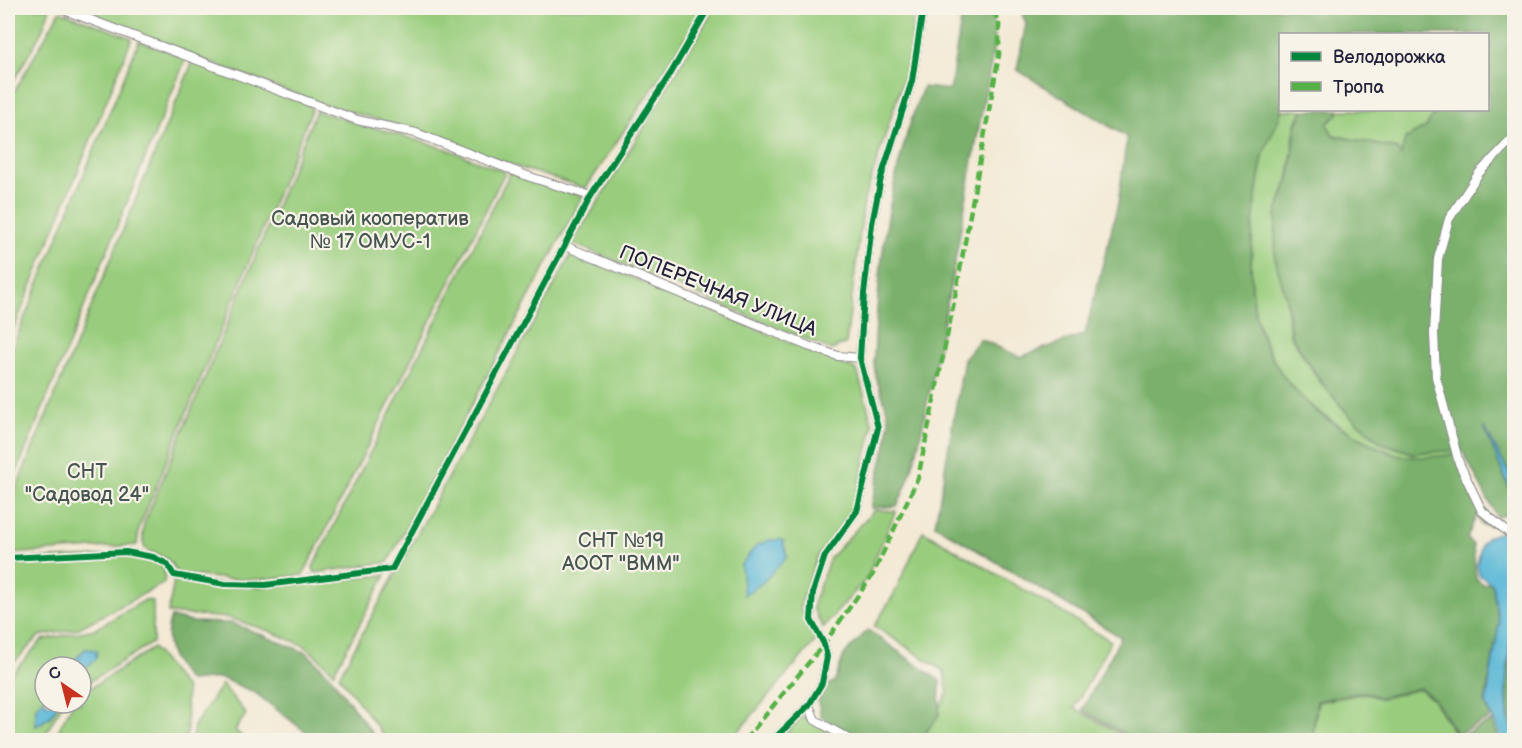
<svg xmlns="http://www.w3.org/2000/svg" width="1522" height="748" viewBox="0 0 1522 748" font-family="'Balsamiq Sans',sans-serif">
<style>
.green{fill:#99cd7d;stroke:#5e785c;stroke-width:1.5}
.forest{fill:#7ab06c;stroke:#4e6954;stroke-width:1.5}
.water{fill:#59b7d7;stroke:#3e6c89;stroke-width:1.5}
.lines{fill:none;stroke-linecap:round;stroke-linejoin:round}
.minor-casing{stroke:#8a8688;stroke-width:10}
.minor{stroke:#fff;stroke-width:8}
.quiet{stroke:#55b146;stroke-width:4.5;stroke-dasharray:9 4.5;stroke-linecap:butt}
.cycleway-casing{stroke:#f7f3e8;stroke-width:10}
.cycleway{stroke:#00873e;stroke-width:6}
.labels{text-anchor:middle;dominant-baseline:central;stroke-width:4.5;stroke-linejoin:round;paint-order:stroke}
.park-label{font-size:20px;fill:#46554f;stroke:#f7f3e8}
.street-label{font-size:20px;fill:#22223b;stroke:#f7f3e8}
</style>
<rect width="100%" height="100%" fill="#f7f3e8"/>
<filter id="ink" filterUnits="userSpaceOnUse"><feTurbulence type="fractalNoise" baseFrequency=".0167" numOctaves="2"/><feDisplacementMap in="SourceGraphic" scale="12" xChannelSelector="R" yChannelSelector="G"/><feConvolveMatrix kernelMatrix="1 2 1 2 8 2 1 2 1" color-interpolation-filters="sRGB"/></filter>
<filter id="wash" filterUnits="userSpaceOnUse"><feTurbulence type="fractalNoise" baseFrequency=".008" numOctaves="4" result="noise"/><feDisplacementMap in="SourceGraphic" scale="24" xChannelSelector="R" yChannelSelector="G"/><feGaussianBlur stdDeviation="1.35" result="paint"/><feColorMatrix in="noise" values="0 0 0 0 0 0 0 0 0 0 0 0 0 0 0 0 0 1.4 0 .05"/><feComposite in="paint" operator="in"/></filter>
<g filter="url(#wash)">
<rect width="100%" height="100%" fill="#f3e9d4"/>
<g class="green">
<path d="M8,8H50L42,31L8,91Z"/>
<path d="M67,8H702L689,33L586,188L514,166L425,133L315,102Z"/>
<path d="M711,8H913L912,52L864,201L846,343L832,350L571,243C621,171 661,92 709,18Z"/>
<path d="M60,11L132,38L8,343V103Z"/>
<path d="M139,41L186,58L8,493V358Z"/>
<path d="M193,61L308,104L312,109L146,511L139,528L137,545L8,554V508Z"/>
<path d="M1282,110H1302L1295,126L1289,176L1276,215L1275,258L1286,298L1290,335L1320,382L1348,414L1381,443L1412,453L1461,450C1437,467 1393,456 1370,443C1343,428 1316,413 1295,391C1278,374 1257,330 1254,306C1248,264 1253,197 1263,156C1267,140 1276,124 1282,110Z"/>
<path d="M1338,110H1436L1426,127L1405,139L1401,156L1397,149L1333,135L1327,124L1338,114Z"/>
<path d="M316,111L447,149L505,172L303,575C259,582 221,580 177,573C174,569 172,563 168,560C151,546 139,561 144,524Z"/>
<path d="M510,173L583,196L388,562L315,573L313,567Z"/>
<path d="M572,253L857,370L873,426L853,511L817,557L800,607L817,639L731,740H387L339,676Z"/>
<path d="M874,510L896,511L866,579L823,628L813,608L814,601L830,558Z"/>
<path d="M923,531L1111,641L1074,708L1131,740H920L948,693L944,671L874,626L893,596Z"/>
<path d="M129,555L159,562L165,572L164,583L77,629L39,636L10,667L8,665V560Z"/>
<path d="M386,575L334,672L305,646L269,631L229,618L168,613L174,581L257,587Z"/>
<path d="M145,600L153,601V642L81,687V672L96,659L85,649L69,667H45V697L36,707V726L50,717L59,703H63L42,740H8V678L42,640L95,629Z"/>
<path d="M153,648L186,689L187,735L177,740H53L73,703H81V694Z"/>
<path d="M222,684L246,714L235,730L245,740H188L192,738L194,726Z"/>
<path d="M1420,689L1433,700L1457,737L1450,740H1312L1318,702L1366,693L1380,699Z"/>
<path d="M803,716L842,740H779Z"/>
</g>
<g class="forest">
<path d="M953,8H988L995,26L993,54C971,161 956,268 933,374C923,420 918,465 897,506L871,508C875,487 889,441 889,422C888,402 873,381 874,360C878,267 889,174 923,87L950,90L961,20Z"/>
<path d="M1020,8H1514V482L1484,427L1514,500V512L1497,517L1462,450L1412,453L1381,442L1348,414L1321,382L1291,335L1286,298L1275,258L1276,215L1290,176L1296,126L1303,110H1338V114L1327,124L1333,135L1397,149L1401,155L1405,139L1426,127L1436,110H1488V34H1280C1280,58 1284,89 1281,111C1279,126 1266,141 1263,157C1254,199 1247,264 1254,306C1260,354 1296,401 1337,425C1388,454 1397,463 1456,454L1467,478L1495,526L1481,525L1477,514L1467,538L1473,545L1476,578L1484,585L1488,582L1492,584L1499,622L1485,703L1491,718L1457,734L1434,699L1420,688L1380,698L1366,692L1317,701L1312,740H1135L1082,710L1121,637L935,525L964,359L980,339L1020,357L1085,334L1118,204L1127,137L1017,70L1026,24Z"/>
<path d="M1514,570V730L1509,723L1507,686L1513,616L1507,586Z"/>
<path d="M171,617L192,622L232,623L307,653L331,677L377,740H316L254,692L221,678L189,681C171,662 162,643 171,617Z"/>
<path d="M868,630L940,681L939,715L920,740H859L821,717L818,701L827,686L835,681L844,655Z"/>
<path d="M1492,721L1500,740H1452Z"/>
</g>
<g class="water">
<path d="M1484,427L1514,483V499Z"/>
<path d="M1513,520L1514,541L1506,543L1507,556L1514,560V569L1506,586L1512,617L1506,686L1509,723L1514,731V740H1503L1486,704L1499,623L1492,584L1479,575L1477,565L1481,545L1487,537L1501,532Z"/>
<path d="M769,540H783L787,557L762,583L744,595L741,565L756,546Z"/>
<path d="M85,649L97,650L96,659L81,672V667H69Z"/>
<path d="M45,697V703H59L50,717L36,726V707Z"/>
</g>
</g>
<g filter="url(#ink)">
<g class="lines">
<g class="minor-casing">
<g id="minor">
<path d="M59,8L357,120L416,133L530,177L591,196"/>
<path d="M1514,137L1479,173L1449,219L1438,259L1434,333L1436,377L1459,463L1482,511L1514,537"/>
<path d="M565,246L808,346L838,356L860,358"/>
<path d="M8,558L126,552L153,557L167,564L174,575L225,584L265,585L392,569L591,196L671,73L705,14L707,8"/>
<path d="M809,705L815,720L851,740"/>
<path d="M773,740L809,705L822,683L827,657L824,644L811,620L813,592L825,556L857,511L878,428L860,358L864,294L872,224L881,178L912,81L923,8"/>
</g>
</g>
<use href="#minor" class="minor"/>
<path class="quiet" d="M745,740L824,644L873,574L918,478L955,297L999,55V23L992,8"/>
<g class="cycleway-casing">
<g id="cycleway">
<path d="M8,558L126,552L153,557L167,564L174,575L225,584L265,585L392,569L591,196L671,73L705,14L707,8"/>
<path d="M773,740L809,705L822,683L827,657L824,644L811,620L813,592L825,556L857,511L878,428L860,358L864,294L872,224L881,178L912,81L923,8"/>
</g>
</g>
<use href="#cycleway" class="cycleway"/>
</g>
</g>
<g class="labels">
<g class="park-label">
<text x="370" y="219">Садовый кооператив<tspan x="370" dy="23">№ 17 ОМУС-1</tspan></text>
<text x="87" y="472">СНТ<tspan x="87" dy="23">"Садовод 24"</tspan></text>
<text x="621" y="541">СНТ №19<tspan x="621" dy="23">АООТ "ВММ"</tspan></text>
</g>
<g class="street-label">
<text transform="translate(718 291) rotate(22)">ПОПЕРЕЧНАЯ УЛИЦА</text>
</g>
</g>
<rect width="1522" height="748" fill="none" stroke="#f7f3e8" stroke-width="30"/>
<rect x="1279" y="33" width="210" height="78" fill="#f7f3e8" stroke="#a29fa3" stroke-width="1.5"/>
<rect x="1291" y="52" width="30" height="9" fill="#00873e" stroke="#a29fa3" stroke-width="1.5"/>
<text x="1333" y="63" font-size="18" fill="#22223b">Велодорожка</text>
<rect x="1291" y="82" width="30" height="9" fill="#55b146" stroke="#a29fa3" stroke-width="1.5"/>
<text x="1333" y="93" font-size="18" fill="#22223b">Тропа</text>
<g transform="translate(63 685) rotate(325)"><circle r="28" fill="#f7f3e8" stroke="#a29fa3" stroke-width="1.5"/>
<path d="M0-4.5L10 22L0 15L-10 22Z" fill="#c8321e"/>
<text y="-9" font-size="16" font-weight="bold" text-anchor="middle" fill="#22223b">С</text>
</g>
</svg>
